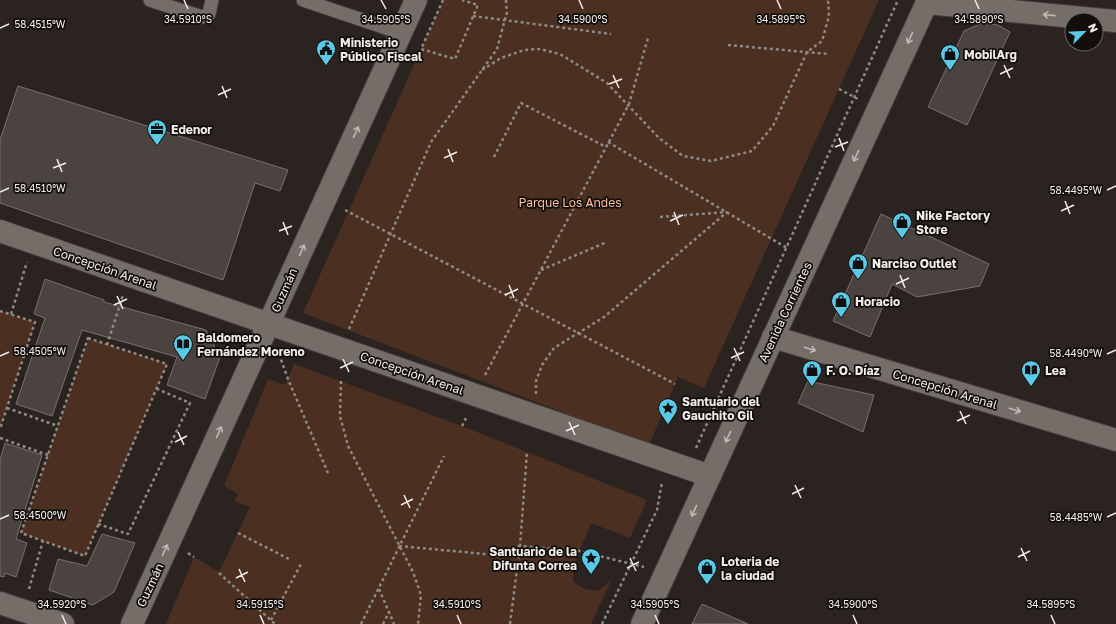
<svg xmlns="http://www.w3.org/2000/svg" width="1116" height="624" viewBox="0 0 1116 624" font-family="'Golos Text',sans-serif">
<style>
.green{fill:#4b2f21}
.building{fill:#4b433f;stroke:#79706c}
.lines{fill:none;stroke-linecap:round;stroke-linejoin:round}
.lane-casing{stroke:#443e3c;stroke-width:15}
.street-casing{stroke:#443e3c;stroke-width:24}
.secondary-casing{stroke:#443e3c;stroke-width:24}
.path{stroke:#8f8986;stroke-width:2.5;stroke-dasharray:3 3;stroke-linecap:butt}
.lane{stroke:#756d68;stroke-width:13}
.street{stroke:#756d68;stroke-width:22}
.secondary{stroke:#756d68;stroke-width:22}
.oneway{stroke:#c0bab7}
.ticks{fill:none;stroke:#f2edeb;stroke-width:1.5}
.labels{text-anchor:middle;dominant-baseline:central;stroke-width:3.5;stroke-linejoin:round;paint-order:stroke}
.poi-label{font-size:12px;font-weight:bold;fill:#f2edeb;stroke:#110e0c;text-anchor:start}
.park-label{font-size:12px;fill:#ffbd9b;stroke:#110e0c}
.street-label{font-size:12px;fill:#f2edeb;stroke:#110e0c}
.ticks-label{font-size:10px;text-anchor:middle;fill:#f2edeb;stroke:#110e0c;stroke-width:3.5;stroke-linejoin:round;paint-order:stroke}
</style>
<rect width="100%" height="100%" fill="#2b2320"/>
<g class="green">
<path d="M443,0H879L704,388L678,377L649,445L303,313Z"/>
<path d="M0,311L35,322L0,429Z"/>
<path d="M88,338L167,364L85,556L21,533Z"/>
<path d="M294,364L462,426L647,500L630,538L591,523L574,565L573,582L585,589L598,591L612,579L591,624H166L194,557L219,572L250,507L234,501L238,494L224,486L268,379L285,385Z"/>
</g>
<g class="building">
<path d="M982,23L998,25L1010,32L967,125L928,107L964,31Z"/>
<path d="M18,86L115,116L288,170L280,191L255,183L223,280L0,203V140Z"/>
<path d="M881,214L989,264L980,286L917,297L892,284L870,337L833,321Z"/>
<path d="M45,279L104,300V302L206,330L220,357L205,399L167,385L177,357L82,330L52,416L16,404L45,318L34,314Z"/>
<path d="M808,381L874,395L863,432L798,403Z"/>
<path d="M5,443L42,455L16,539L27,543L16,577L5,573L4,577L0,576V460Z"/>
<path d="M102,534L135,543L114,592L93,605L49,590L58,559L87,566Z"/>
<path d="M702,604L748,624H692Z"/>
</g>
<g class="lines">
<g class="lane-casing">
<g id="lane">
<path d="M150,0L202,17L209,14L212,0"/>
<path d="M303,0L401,33"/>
</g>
</g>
<g class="street-casing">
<g id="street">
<path d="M927,3L1116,21"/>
<path d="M0,231L710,476"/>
<path d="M773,337L1116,440"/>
<path d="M0,603L63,624"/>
<path d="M132,624L416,0"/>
</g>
</g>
<g class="secondary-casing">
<path id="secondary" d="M642,624L928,0"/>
</g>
<g class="path">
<path d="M443,0L421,49L455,59L478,5L462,0"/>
<path d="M473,16L611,34"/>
<path d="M728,45L828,54"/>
<path d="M482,70L501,58L524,50L540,49L560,54L607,83L659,138L683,156L711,161L752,151L773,126L807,52L822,41L829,16L828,0"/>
<path d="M839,89L860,100"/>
<path d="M608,142L787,248"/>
<path d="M494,157L521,103L606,147"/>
<path d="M345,210L675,384"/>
<path d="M660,217L727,212"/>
<path d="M541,270L607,242"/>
<path d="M0,311L35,322L0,429"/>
<path d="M11,314L27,262"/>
<path d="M349,329L431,142L497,49L505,19L507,16L506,0"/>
<path d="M88,338L167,364L85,556L21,533Z"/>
<path d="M107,345L123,295"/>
<path d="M279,354L288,379L328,473"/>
<path d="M485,375L629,104L648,38"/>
<path d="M341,381L340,416L348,446L413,572L421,595L418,624"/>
<path d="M536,394V381L542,365L554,348L604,317L727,212"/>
<path d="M7,408L58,426"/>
<path d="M462,426L467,416"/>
<path d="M0,438L48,455"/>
<path d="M696,448L898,0"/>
<path d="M98,524L128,534L190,403L157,389"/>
<path d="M238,533L289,559"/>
<path d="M399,546L485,554L520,546L579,551L644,567"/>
<path d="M188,553L194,557"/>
<path d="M219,573L275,624"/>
<path d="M29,589L43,541"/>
<path d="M379,589L394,624"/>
<path d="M271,620L301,564"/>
<path d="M361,624L444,456"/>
<path d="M383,624L389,612"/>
<path d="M510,624L520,546L527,452"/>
<path d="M602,624L657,510L662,482"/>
</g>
<use href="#lane" class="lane"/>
<use href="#street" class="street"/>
<use href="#secondary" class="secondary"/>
</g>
<defs><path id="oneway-shaft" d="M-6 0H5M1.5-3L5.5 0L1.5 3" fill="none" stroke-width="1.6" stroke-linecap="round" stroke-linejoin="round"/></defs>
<g class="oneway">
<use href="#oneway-shaft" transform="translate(1049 15) rotate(-174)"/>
<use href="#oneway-shaft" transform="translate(910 38) rotate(115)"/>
<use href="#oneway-shaft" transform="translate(356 132) rotate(-65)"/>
<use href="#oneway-shaft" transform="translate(856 156) rotate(115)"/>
<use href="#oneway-shaft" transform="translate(302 250) rotate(-66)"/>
<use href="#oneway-shaft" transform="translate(810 349) rotate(17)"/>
<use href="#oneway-shaft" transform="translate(1015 410) rotate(17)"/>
<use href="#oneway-shaft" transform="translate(219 432) rotate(-66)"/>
<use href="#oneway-shaft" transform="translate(728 437) rotate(115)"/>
<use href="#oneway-shaft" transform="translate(694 511) rotate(115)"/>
<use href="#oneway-shaft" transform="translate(165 550) rotate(-65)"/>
</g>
<path class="ticks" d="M184,0L188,9M381,0L386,9M579,0L583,9M777,0L781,9M975,0L979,9M0,28L9,24M1004,65L1010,78M1000,74L1013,68M613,75L619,88M609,84L622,79M222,86L227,98M218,95L231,89M839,138L844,151M835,147L848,142M448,149L453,162M444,158L457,152M57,159L62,172M53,168L66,163M1107,190L1116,186M0,192L9,188M1065,201L1070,214M1061,211L1074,205M674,212L679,225M670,221L683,215M283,222L288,235M279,231L292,226M900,275L905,288M896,284L909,278M509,285L514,298M505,295L518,289M117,296L123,309M114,305L127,299M734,348L740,361M1107,354L1116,350M0,356L9,352M731,358L744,352M343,359L349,372M340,368L353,362M960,411L966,424M957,421L970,415M569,422L575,435M566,431L579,425M178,432L184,445M175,442L187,436M795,485L801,498M792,494L804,488M404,495L410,508M401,505L413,499M1107,517L1116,513M0,519L9,515M1021,548L1027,561M1018,557L1030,551M630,558L636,571M627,568L639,562M239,569L245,582M236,578L248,572M62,615L66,624M260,615L264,624M457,615L461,624M655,615L659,624M853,615L857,624M1051,615L1055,624"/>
<defs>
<g id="civic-pin" transform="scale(1)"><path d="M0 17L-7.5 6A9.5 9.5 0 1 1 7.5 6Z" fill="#5bc8e6" stroke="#110e0c"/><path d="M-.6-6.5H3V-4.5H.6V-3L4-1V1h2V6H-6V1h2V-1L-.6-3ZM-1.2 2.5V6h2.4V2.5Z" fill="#111"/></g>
<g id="shop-pin" transform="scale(1)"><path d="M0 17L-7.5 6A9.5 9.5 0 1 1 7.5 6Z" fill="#5bc8e6" stroke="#110e0c"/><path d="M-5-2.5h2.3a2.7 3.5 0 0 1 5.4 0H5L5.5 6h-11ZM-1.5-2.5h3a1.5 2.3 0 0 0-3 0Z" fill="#111"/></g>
<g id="office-pin" transform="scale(1)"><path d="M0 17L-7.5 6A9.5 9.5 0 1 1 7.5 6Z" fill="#5bc8e6" stroke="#110e0c"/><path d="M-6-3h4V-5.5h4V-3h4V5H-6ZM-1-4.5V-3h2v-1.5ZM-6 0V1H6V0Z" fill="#111"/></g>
<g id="library-pin" transform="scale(1)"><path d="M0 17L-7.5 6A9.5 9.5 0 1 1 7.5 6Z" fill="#5bc8e6" stroke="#110e0c"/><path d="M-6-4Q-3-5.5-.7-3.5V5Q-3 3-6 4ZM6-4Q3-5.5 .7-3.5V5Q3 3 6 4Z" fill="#111"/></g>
<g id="sight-pin" transform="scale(1)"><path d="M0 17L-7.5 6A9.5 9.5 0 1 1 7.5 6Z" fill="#5bc8e6" stroke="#110e0c"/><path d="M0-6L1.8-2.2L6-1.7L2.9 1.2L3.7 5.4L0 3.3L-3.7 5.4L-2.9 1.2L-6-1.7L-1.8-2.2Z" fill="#111"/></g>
</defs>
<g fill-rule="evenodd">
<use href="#civic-pin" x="326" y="49"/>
<use href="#shop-pin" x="950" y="54"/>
<use href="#office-pin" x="157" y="129"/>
<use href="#shop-pin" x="902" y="222"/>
<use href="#shop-pin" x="858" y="263"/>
<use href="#shop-pin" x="841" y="301"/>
<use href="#library-pin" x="183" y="344"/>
<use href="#shop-pin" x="812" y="370"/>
<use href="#library-pin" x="1031" y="370"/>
<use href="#sight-pin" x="668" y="408"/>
<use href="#sight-pin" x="591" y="558"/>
<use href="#shop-pin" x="707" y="568"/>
</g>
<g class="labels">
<g class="poi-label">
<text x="340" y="42">Ministerio<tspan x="340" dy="14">Público Fiscal</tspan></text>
<text x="964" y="54">MobilArg</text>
<text x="171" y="129">Edenor</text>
<text x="916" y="215">Nike Factory<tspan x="916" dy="14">Store</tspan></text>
<text x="872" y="263">Narciso Outlet</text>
<text x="855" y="301">Horacio</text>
<text x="197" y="337">Baldomero<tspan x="197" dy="14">Fernández Moreno</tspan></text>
<text x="826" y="370">F. O. Díaz</text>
<text x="1045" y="370">Lea</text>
<text x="682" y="401">Santuario del<tspan x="682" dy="14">Gauchito Gil</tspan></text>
<text x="577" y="551" text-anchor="end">Santuario de la<tspan x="577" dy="14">Difunta Correa</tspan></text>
<text x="721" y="561">Loteria de<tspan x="721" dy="14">la ciudad</tspan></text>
</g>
<g class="park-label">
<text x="570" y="202">Parque Los Andes</text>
</g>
<g class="street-label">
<text transform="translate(105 268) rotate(19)">Concepción Arenal</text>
<text transform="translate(284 290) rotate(-66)">Guzmán</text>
<text transform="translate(785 312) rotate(-65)">Avenida Corrientes</text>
<text transform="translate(412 373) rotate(19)">Concepción Arenal</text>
<text transform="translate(945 389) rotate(17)">Concepción Arenal</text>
<text transform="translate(150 585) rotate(-65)">Guzmán</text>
</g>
</g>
<g class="ticks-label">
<text x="188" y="23">34.5910°S</text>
<text x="386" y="23">34.5905°S</text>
<text x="583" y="23">34.5900°S</text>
<text x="781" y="23">34.5895°S</text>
<text x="979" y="23">34.5890°S</text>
<text x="40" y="28">58.4515°W</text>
<text x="40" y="192">58.4510°W</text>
<text x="1076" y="194">58.4495°W</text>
<text x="40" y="355">58.4505°W</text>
<text x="1076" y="357">58.4490°W</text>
<text x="40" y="519">58.4500°W</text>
<text x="1076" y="521">58.4485°W</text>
<text x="62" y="608">34.5920°S</text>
<text x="260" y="608">34.5915°S</text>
<text x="457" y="608">34.5910°S</text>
<text x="655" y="608">34.5905°S</text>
<text x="853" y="608">34.5900°S</text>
<text x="1051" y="608">34.5895°S</text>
</g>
<g transform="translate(1084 32) rotate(66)"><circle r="19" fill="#110e0c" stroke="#6b6765"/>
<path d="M0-3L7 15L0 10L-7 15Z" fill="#5bc8e6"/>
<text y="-6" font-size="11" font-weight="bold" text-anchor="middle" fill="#f2edeb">N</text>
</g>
</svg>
